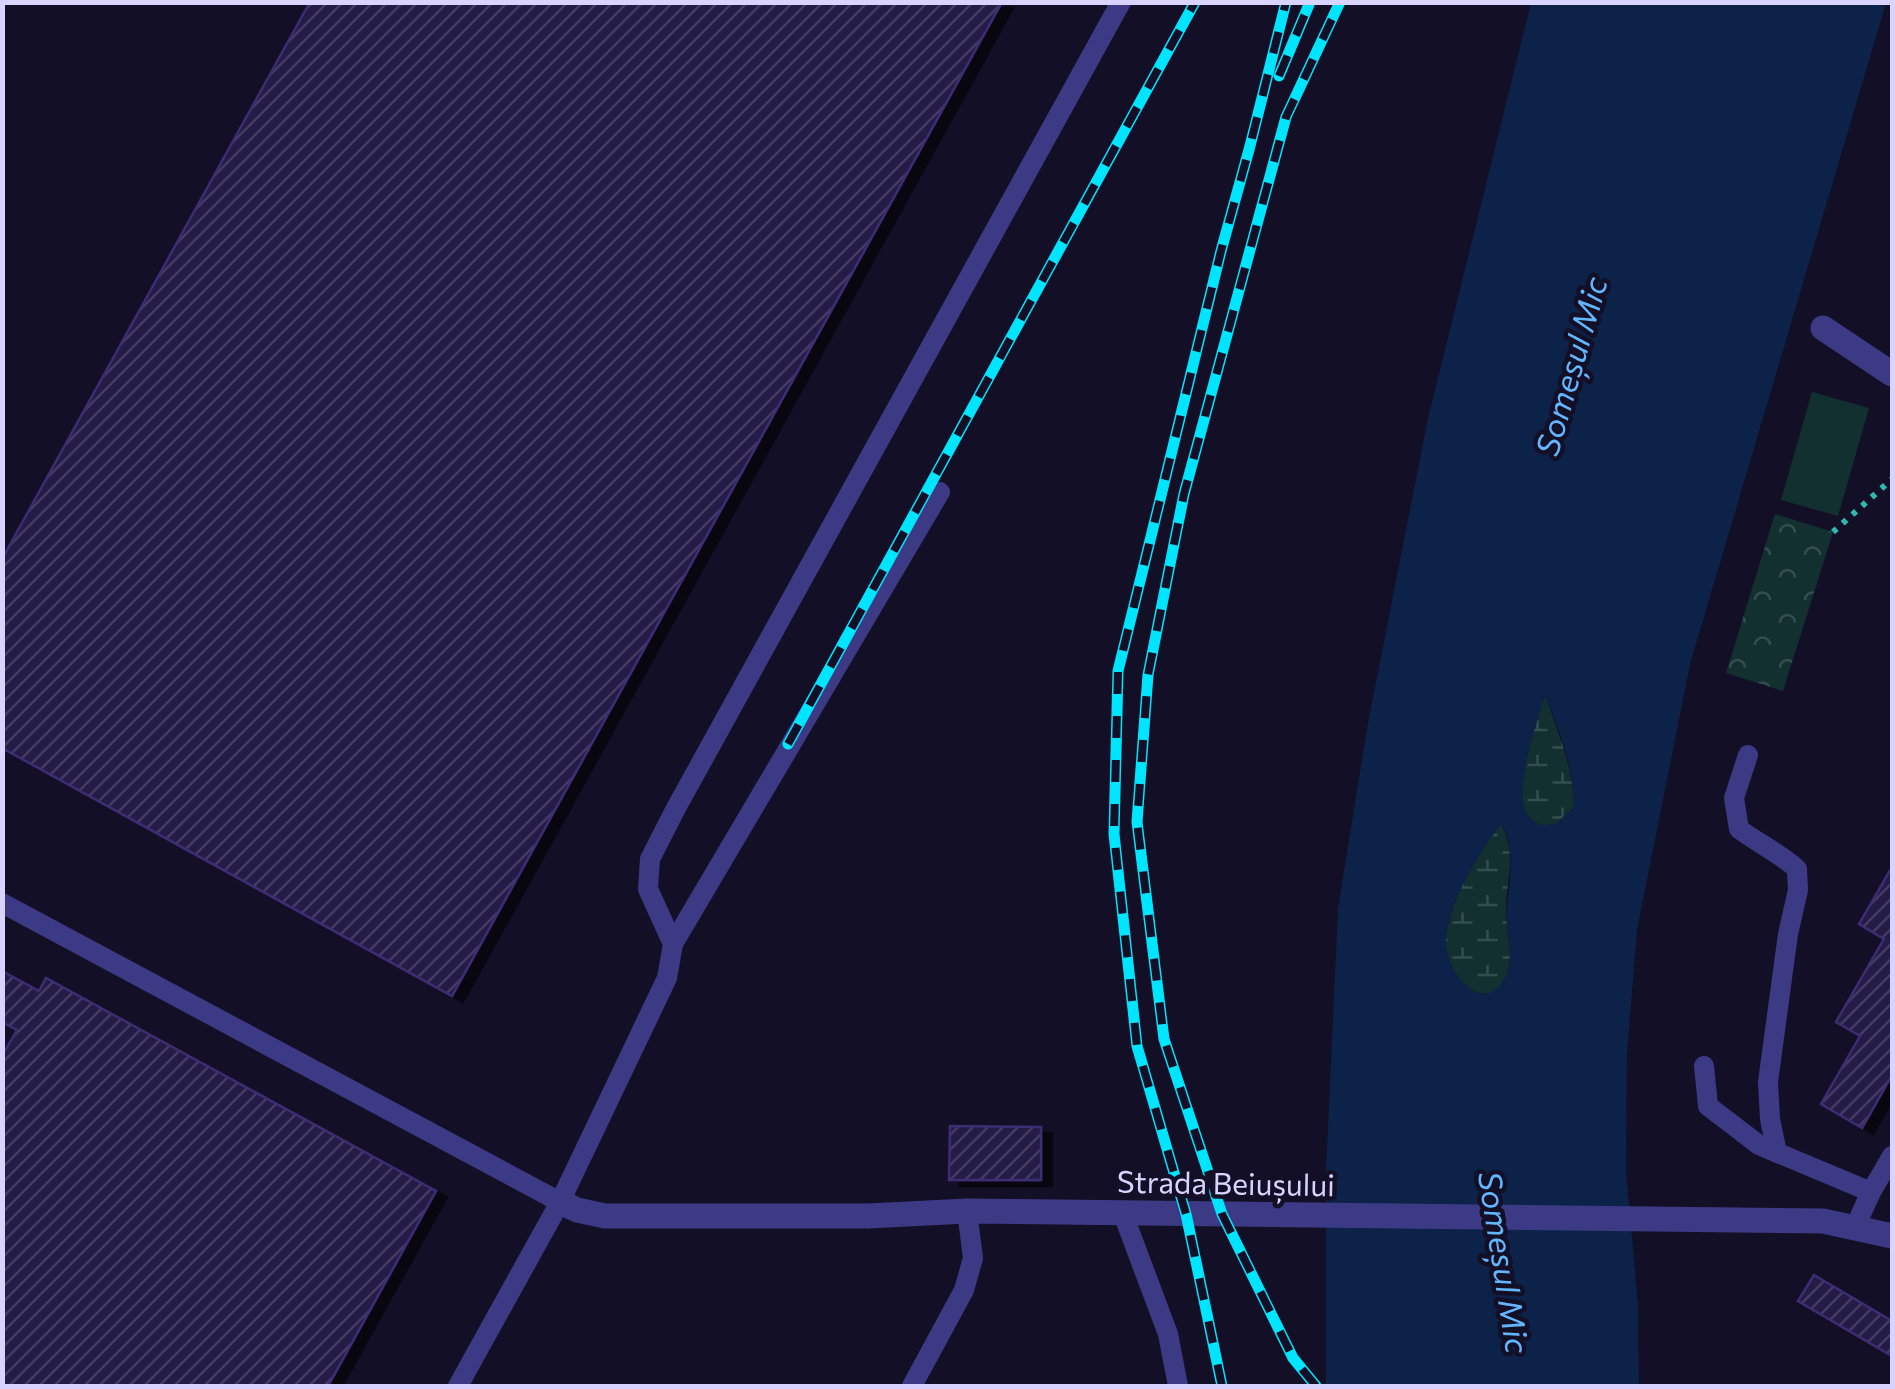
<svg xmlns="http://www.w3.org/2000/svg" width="1895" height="1389" viewBox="0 0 1895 1389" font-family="Commissioner,sans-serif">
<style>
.grass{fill:#12302f}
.wetland{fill:url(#wetland-marsh)}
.park{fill:url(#park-crowns)}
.water{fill:#0c2248;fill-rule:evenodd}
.building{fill:url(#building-hatch);stroke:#3b2d73;stroke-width:2.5;filter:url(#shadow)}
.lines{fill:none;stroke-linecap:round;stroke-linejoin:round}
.path{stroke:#2fb8b0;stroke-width:6;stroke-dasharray:5 8;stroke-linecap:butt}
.service{stroke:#3d3a85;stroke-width:20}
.minor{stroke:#3d3a85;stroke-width:25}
.rail-casing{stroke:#00e5ff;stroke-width:11}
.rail{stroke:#130f26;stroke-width:8;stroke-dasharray:22;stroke-linecap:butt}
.labels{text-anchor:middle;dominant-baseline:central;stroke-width:9;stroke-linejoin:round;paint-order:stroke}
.street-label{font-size:30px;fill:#d9d4ff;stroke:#130f26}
.water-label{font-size:32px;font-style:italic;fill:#62b6ff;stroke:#130f26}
</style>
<defs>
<pattern id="wetland-marsh" width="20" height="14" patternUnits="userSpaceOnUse" patternTransform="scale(2.5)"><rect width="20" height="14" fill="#12302f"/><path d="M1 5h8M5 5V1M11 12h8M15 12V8" fill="none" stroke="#344d4e"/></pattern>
<pattern id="park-crowns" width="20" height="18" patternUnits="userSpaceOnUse" patternTransform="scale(2.5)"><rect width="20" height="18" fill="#12302f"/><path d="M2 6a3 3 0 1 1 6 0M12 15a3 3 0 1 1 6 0" fill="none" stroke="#344d4e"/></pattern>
<pattern id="building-hatch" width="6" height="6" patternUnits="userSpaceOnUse" patternTransform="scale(2.5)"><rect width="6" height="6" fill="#241b47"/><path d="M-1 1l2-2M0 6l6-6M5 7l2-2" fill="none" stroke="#433b63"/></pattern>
<filter id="shadow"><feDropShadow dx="11" dy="6" stdDeviation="0" flood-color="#0009"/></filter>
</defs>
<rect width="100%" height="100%" fill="#130f26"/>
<path class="grass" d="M1812,392L1869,408L1838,516L1781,500Z"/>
<g class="wetland">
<path d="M1545,694C1557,731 1574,768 1574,807L1556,824L1540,826C1535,822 1530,819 1527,815C1512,792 1537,720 1545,694Z"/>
<path d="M1501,823C1518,859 1506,876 1506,912C1506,932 1514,954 1507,973C1490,1021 1443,976 1446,939C1449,900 1479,853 1501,823Z"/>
</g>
<path class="park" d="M1775,514L1833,532L1783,691L1726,673Z"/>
<path class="water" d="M1531,3H1886L1690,664L1637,930L1627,1054L1626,1171L1638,1304L1639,1386H1326V1172L1338,908L1368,723L1428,418ZM1545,696C1560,730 1574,770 1574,807L1556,824L1540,825C1535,822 1530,819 1527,815C1512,792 1537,722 1545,696ZM1501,824C1516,848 1510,878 1507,906C1504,928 1516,954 1506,975C1486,1020 1446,974 1446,942C1446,905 1479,853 1501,824Z"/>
<g class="building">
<path d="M310,2H1002L452,996L2,748V559Z"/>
<path d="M1892,867V1075L1862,1128L1821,1104L1860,1036L1836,1022L1884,939L1859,924Z"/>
<path d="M2,971L39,991L46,978L436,1191L328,1386H2V1056L17,1030L2,1022Z"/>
<path d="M950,1126L1041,1127V1180H949Z"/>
<path d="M1814,1275L1892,1321V1356L1798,1301Z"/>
</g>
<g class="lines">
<path class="path" d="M1833,532L1892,479"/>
<g class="service">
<path d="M1748,755L1734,798L1739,829C1758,843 1779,853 1797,869L1798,890L1788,934L1768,1082L1770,1119L1777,1153"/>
<path d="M2,903L560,1202"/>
<path d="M673,944L940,492"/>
<path d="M1704,1066L1708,1106L1759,1145L1871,1192"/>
<path d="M1123,1214L1168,1334L1178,1386"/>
<path d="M1855,1227L1871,1192L1892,1156"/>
<path d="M458,1386L560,1202L667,978L673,944L648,889L650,859L675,810L1121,2"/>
<path d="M912,1386L964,1290L973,1258L967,1211"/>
</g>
<g class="minor">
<path d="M1823,328L1892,374"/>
<path d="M560,1202L577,1210L605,1216H868L967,1211L1823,1221L1892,1236"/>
</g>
<g class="rail-casing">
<g id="rail">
<path d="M1279,76L1310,2"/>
<path d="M788,744L1195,2"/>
<path d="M1222,1386L1186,1214L1137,1046L1114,834L1118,671L1221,251L1250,146L1286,2"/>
<path d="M1316,1386L1293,1358L1222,1214L1164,1039L1137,822L1148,675L1184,494L1286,117L1340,2"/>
</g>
</g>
<use href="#rail" class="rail"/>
</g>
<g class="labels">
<g class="street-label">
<text transform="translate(1226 1182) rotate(1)">Strada Beiușului</text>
</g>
<g class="water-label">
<text transform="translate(1570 366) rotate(-74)">Someșul Mic</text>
<text transform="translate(1505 1262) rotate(81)">Someșul Mic</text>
</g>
</g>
<rect width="1895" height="1389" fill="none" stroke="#d9d4ff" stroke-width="10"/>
</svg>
